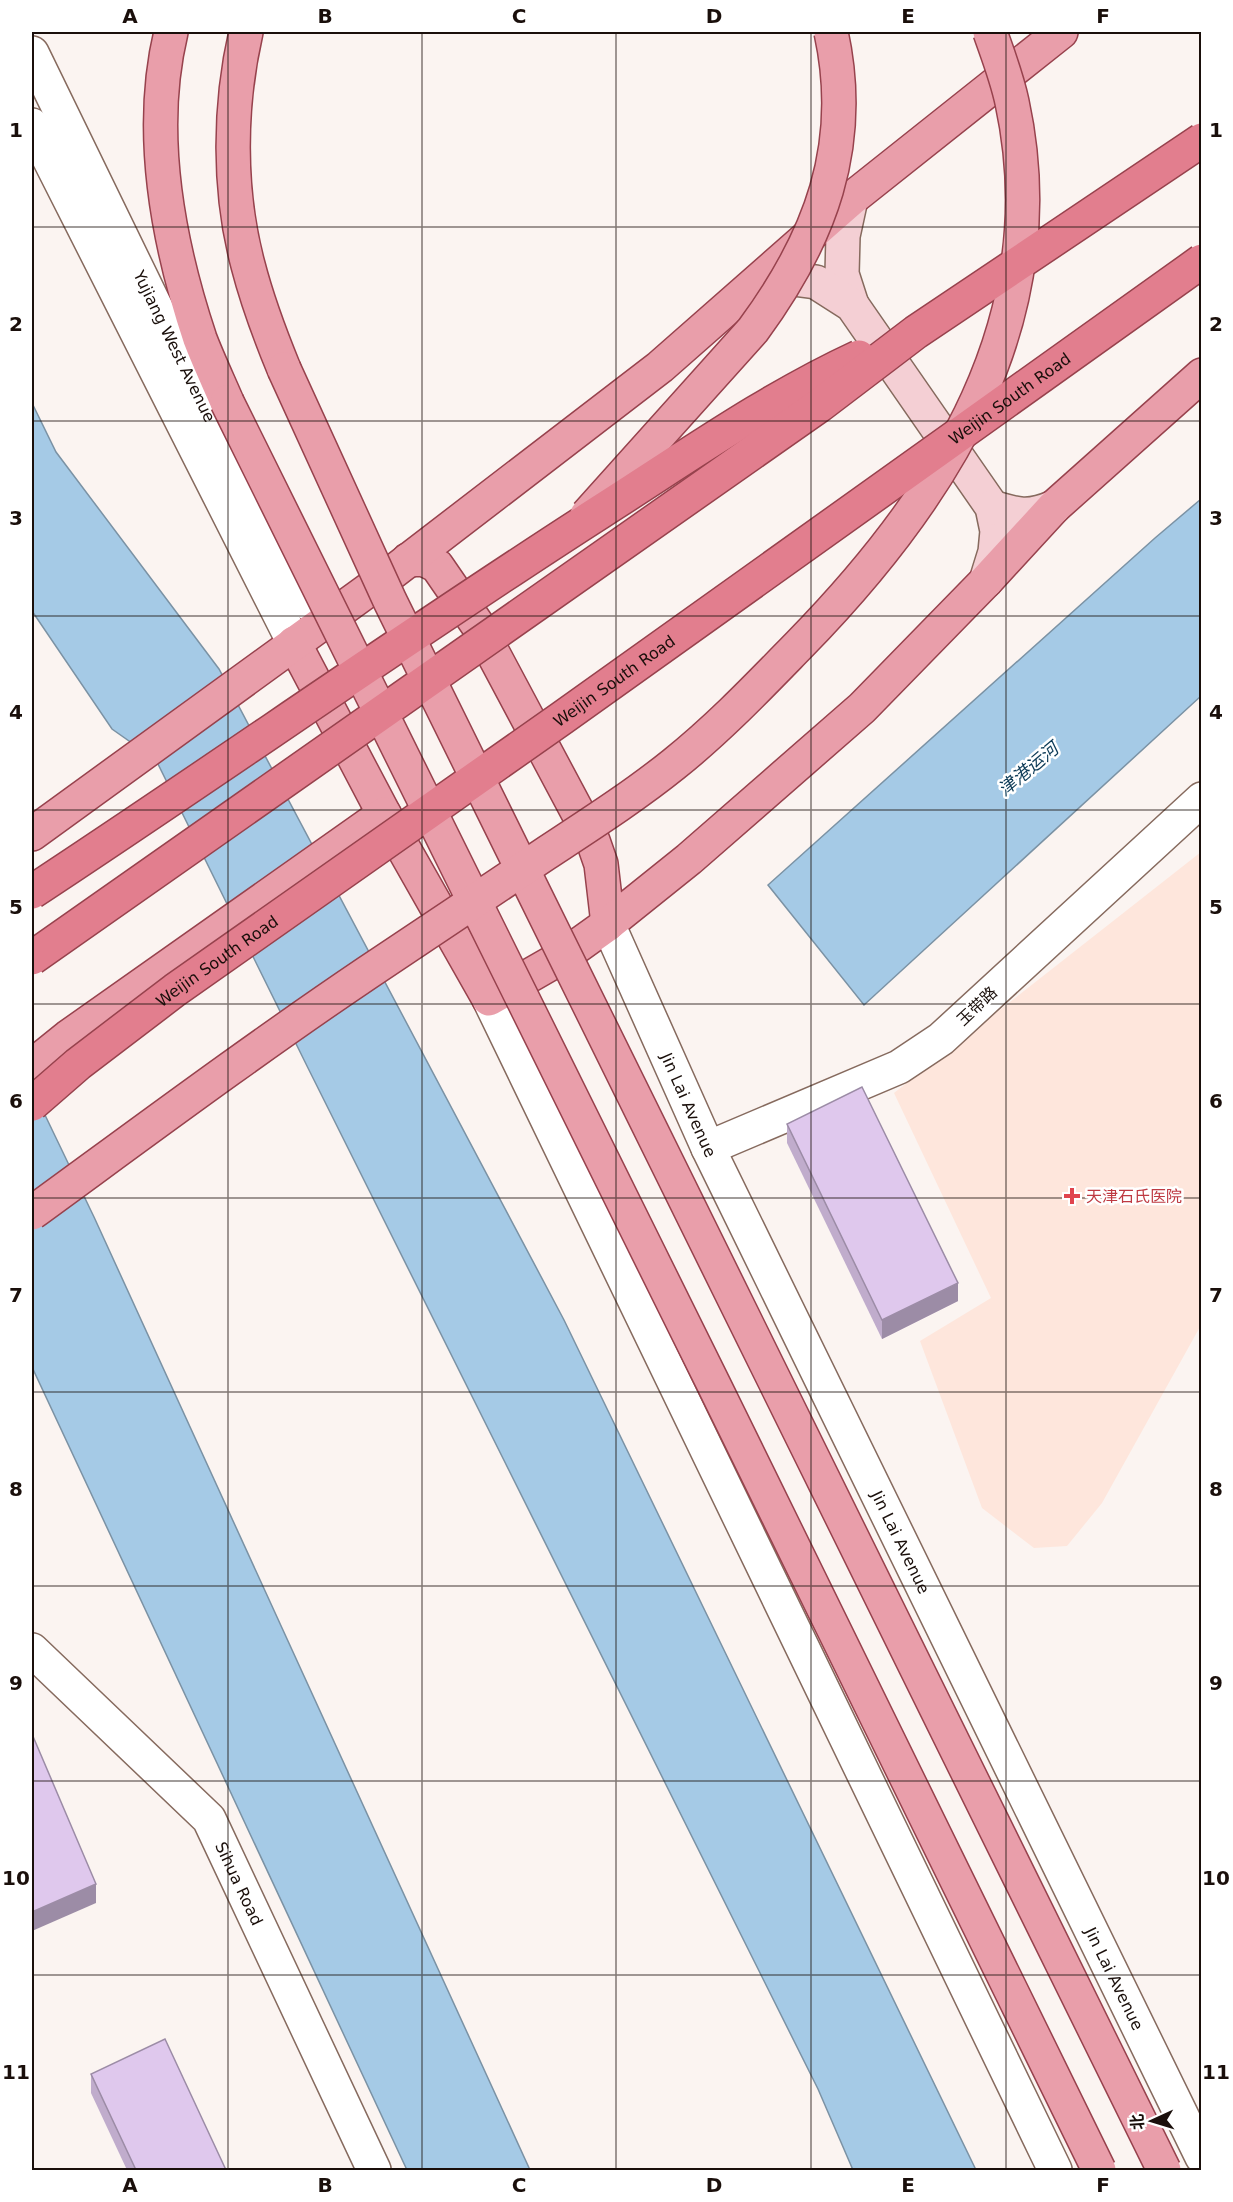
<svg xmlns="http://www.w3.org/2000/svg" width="1233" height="2202" viewBox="0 0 1233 2202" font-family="'DejaVu Sans','Noto Sans SC',sans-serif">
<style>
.medical{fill:#fee6dc}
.water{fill:#a5cae6;stroke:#7b92a4;stroke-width:1.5}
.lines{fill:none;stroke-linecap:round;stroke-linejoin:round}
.minor-casing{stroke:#866a5e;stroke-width:36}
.tertiary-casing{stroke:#866a5e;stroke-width:36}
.secondary-casing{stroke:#866a5e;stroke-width:36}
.primary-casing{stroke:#97424d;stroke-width:36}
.minor{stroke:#fff;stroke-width:33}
.tertiary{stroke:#fff;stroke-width:33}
.secondary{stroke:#f4cfd4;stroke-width:33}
.primary{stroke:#e99eaa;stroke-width:33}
.primary-bridge-casing{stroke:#97424d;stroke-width:36;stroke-linecap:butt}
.trunk-bridge-casing{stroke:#97424d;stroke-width:36;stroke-linecap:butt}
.primary-bridge{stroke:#e99eaa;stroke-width:33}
.trunk-bridge{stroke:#e27e8e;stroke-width:33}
.wall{fill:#c0accc}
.shaded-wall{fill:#9c8ca6}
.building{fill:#dfc8ed;stroke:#9c8ca6;stroke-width:1.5}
.grid{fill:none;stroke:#1a0f0b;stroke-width:1.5;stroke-opacity:0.55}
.health-dot{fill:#e0444e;stroke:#fff;stroke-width:2}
.labels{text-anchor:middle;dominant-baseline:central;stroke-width:5;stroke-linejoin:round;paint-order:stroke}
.street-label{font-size:16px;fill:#1a0f0b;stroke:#fff}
.health-label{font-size:16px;fill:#be3a42;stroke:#fff;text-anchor:start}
.water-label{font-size:18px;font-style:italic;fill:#0d3b57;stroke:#fff}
.neatline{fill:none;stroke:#1a0f0b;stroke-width:2}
.grid-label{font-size:20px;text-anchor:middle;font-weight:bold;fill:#1a0f0b}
</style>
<rect width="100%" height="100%" fill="#fbf4f1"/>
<path class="medical" d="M1201,852V1325L1102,1503L1067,1546L1034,1548L982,1508L920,1341L991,1298L894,1093Z"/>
<g class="water">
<path d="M32,403L56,452L219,669L564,1320L976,2170H853L818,2089L308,1068L156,760L112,729L32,611Z"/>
<path d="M1201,499V696L864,1005L768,885L1155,538Z"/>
<path d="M32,1088L94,1217L530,2170H407L32,1367Z"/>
</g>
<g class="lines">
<g class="minor-casing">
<g id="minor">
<path d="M708,1148L899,1067L941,1039L1202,799"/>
<path id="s1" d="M32,1650L209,1819L374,2170"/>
</g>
</g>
<g class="tertiary-casing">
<g id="tertiary">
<path id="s2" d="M32,53L295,593C310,608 319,609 340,609"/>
<path d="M32,125L294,643"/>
<path id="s3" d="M608,924L708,1148L1202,2157"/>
<path d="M489,999L1055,2170"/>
</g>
</g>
<g class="secondary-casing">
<g id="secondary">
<path d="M851,199L843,236L842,274L852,305"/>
<path d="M760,280L793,279L816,282L852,305L992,507L997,531L995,552L986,581"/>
<path d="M992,507C1017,515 1029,518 1054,507"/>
</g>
</g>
<g class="primary-casing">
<g id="primary">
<path d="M171,32C147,132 168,243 200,339C208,360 218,381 227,402"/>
<path d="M246,32C229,106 228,190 248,265C257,300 270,335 284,369"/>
<path d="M408,560L423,559L437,566L479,627L593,841L601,864L608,924"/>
<path d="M294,643L384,814L489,999L562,957L608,924L689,859L862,708L986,581L1054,507L1202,375"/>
<path d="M32,834L393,572L660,367L851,199L1061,32"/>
<path d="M32,1066L68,1037L384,814"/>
</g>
</g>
<use href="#minor" class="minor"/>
<use href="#tertiary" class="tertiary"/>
<use href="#secondary" class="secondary"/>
<use href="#primary" class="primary"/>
<g class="primary-bridge-casing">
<g id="primary-bridge">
<path d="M284,369L390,601L1164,2170"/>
<path d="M227,402L713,1383L1099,2170"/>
<path d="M587,515L753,330C820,239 856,146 831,32"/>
<path d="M32,1213C143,1132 253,1050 367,973C426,933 486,894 545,854C589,825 633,797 674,764C719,728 758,687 799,645C944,497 1059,319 1012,102C1007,78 998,55 990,32"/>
</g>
</g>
<g class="trunk-bridge-casing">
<g id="trunk-bridge">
<path d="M32,892C222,767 408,635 600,512C685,458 768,399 859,357"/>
<path d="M32,958L820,405L916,332L1202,140"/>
<path id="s4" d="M32,1104L78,1064L175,990L562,718L1202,261"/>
</g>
</g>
<use href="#primary-bridge" class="primary-bridge"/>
<use href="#trunk-bridge" class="trunk-bridge"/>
</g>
<g class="wall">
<path d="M787,1124L958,1301L882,1339L787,1143Z"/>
<path d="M91,2074L226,2170H127L91,2093Z"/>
</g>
<g class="shaded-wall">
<path d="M958,1283V1301L882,1339V1320Z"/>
<path d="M96,1884V1903L32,1931V1912Z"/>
</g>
<g class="building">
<path d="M862,1087L958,1283L882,1320L787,1124Z"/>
<path d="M32,1734L96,1884L32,1912Z"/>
<path d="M165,2039L226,2170H136L91,2074Z"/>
</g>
<path class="grid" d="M228,32V2170M422,32V2170M616,32V2170M811,32V2170M1006,32V2170M32,227H1202M32,421H1202M32,616H1202M32,810H1202M32,1004H1202M32,1198H1202M32,1392H1202M32,1586H1202M32,1781H1202M32,1975H1202"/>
<path class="health-dot" d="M1069 1187h6v6h6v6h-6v6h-6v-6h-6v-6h6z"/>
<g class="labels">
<g class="street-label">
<text stroke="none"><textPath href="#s2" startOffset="326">Yujiang West Avenue</textPath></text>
<text stroke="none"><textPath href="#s4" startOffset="1206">Weijin South Road</textPath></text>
<text stroke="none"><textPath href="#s4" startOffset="720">Weijin South Road</textPath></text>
<text stroke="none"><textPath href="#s4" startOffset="234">Weijin South Road</textPath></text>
<text transform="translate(977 1006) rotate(-43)">玉带路</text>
<text stroke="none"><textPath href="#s3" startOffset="198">Jin Lai Avenue</textPath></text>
<text stroke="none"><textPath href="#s3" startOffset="684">Jin Lai Avenue</textPath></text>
<text stroke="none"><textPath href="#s1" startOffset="316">Sihua Road</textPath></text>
<text stroke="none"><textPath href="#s3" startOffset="1170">Jin Lai Avenue</textPath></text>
</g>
<g class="health-label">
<text x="1086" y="1196">天津石氏医院</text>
</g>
<g class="water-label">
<text transform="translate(1028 769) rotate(-40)">津港运河</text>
</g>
</g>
<rect width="1233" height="2202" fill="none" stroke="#ffffff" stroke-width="66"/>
<g transform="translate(1152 2121) rotate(266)" stroke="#ffffff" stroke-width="4.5" paint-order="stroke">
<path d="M0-4.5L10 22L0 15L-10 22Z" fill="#1a0f0b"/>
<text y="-9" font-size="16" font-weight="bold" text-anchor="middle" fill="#1a0f0b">北</text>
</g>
<rect x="33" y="33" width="1167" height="2136" class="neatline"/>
<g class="grid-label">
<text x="130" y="23">A</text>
<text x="325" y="23">B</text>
<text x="519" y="23">C</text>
<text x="714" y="23">D</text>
<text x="908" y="23">E</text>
<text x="1103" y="23">F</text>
<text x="16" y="137">1</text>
<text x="1216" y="137">1</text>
<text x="16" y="331">2</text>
<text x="1216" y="331">2</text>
<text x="16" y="525">3</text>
<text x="1216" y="525">3</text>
<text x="16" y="719">4</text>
<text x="1216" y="719">4</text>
<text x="16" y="914">5</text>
<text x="1216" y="914">5</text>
<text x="16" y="1108">6</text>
<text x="1216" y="1108">6</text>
<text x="16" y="1302">7</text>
<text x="1216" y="1302">7</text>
<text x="16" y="1496">8</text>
<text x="1216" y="1496">8</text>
<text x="16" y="1690">9</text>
<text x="1216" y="1690">9</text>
<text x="16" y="1885">10</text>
<text x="1216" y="1885">10</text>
<text x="16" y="2079">11</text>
<text x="1216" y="2079">11</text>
<text x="130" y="2192">A</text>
<text x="325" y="2192">B</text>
<text x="519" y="2192">C</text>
<text x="714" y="2192">D</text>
<text x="908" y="2192">E</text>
<text x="1103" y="2192">F</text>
</g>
</svg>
